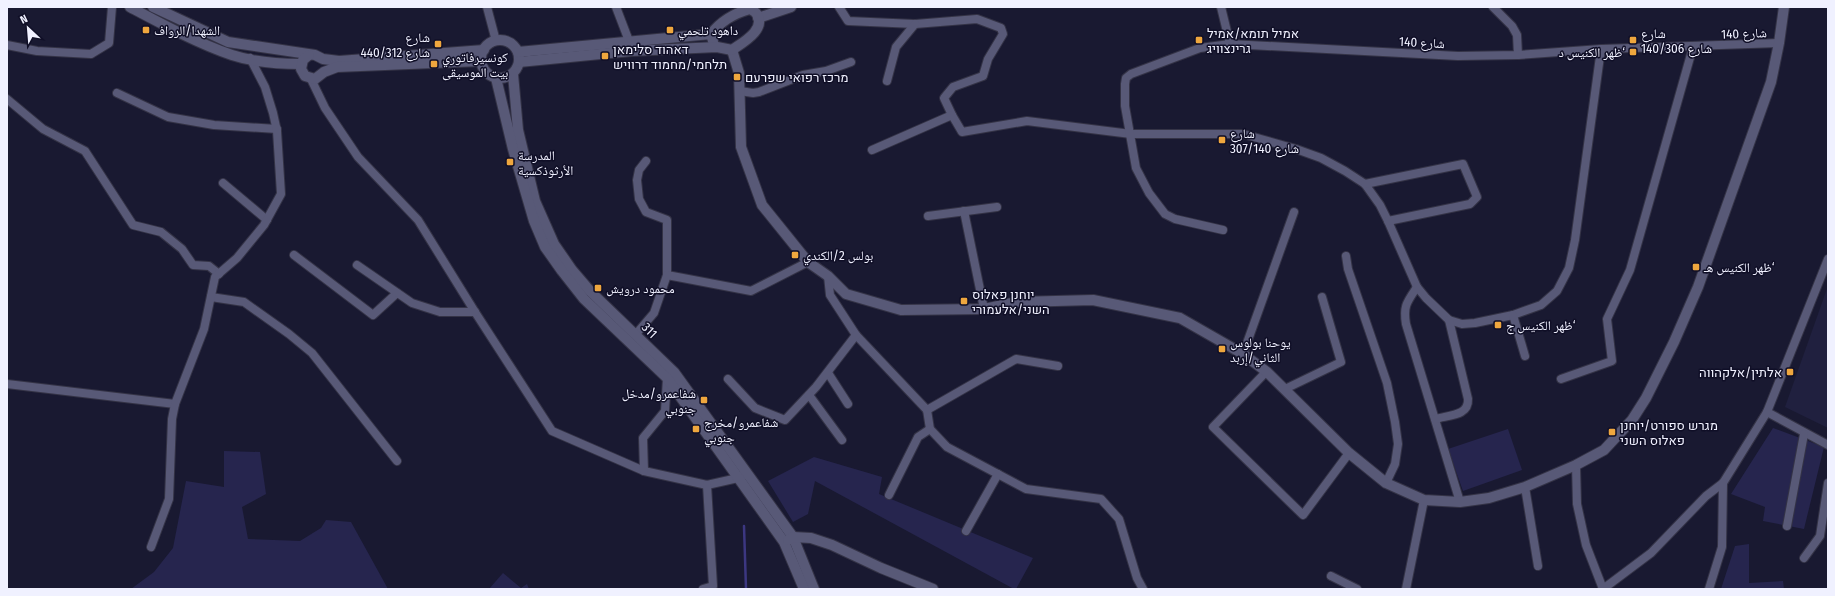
<svg xmlns="http://www.w3.org/2000/svg" width="1835" height="596" font-family="'Fira Sans Condensed','Noto Naskh Arabic',Heebo,sans-serif">
<style>
.built{fill:#20203f}
.green{fill:#26254e}
.lines{fill:none;stroke-linecap:round;stroke-linejoin:round}
.stream{stroke:#3c3781;stroke-width:2.5}
.minor-casing{stroke:#343346;stroke-width:10}
.tertiary-casing{stroke:#343346;stroke-width:12}
.minor{stroke:#585977;stroke-width:8}
.tertiary{stroke:#585977;stroke-width:10}
.poi-dot{fill:#efa73e;stroke:#100f27;stroke-width:1.5}
.labels{text-anchor:middle;stroke-width:3;stroke-linejoin:round;paint-order:stroke}
.poi-label{font-size:13px;fill:#f0f1ff;stroke:#100f27;text-anchor:start}
.street-label{font-size:13px;fill:#f0f1ff;stroke:#100f27}
</style>
<rect width="100%" height="100%" fill="#191931"/>
<!-- built -->
<path class="built" d="M1828,286V428L1785,407Z"/>
<!-- green -->
<g class="green">
<path d="M1773,428L1824,447L1804,529L1763,521L1765,507L1731,494Z"/>
<path d="M1508,429L1522,470L1463,491L1448,449Z"/>
<path d="M224,451L260,452L266,494L242,507L248,539L300,541L321,528L326,520L351,522L388,589H131L154,572L173,548L186,481L224,487Z"/>
<path d="M814,457L882,477L879,494L1033,558L1016,589H1014L815,481L808,514L793,522L768,481Z"/>
<path d="M1749,544V583L1783,581L1784,589H1721L1735,546Z"/>
<path d="M503,573L521,588L527,584L529,589H489Z"/>
</g>
<g class="lines">
<!-- stream -->
<path class="stream" d="M744,526L746,589"/>
<!-- minor casing -->
<g class="minor-casing">
<g id="minor">
<path d="M487,7L496,41"/>
<path d="M616,7L629,41"/>
<path d="M839,7L848,21L915,24L977,19L1001,28L1003,34L988,59L983,76L953,87L944,98L952,115"/>
<path d="M1221,7L1230,44"/>
<path d="M1493,7L1512,26L1517,35L1518,55"/>
<path d="M7,45L37,51L91,54L109,43L112,7"/>
<path d="M311,79L325,108L358,157L418,220L475,312L552,431L644,471L707,485L738,478L743,475"/>
<path d="M887,81L896,47L915,24"/>
<path d="M740,91L753,93L759,92L803,75L826,71L851,62"/>
<path d="M117,93L168,117L214,125L277,129"/>
<path d="M7,99L43,129L85,151L133,225L161,232L182,249L193,265L209,266L219,274"/>
<path d="M872,150L952,115L962,132L1027,121L1131,134H1243L1296,149L1321,158L1345,171L1365,184L1380,205L1388,221L1417,287L1426,298L1449,320L1462,324L1475,323L1513,315L1541,305L1557,291L1569,268L1575,240L1601,49"/>
<path d="M646,161L639,170L637,180L639,199L646,212L667,220V275"/>
<path d="M223,183L267,220"/>
<path d="M1365,184L1463,164L1477,197L1470,204L1388,221"/>
<path d="M964,211L984,309"/>
<path d="M928,216L997,207"/>
<path d="M1223,230L1175,219L1165,214L1149,193L1136,168L1125,106V84L1126,78L1131,74L1200,48L1230,44L1458,56L1518,55L1601,49L1779,43"/>
<path d="M294,255L373,315L397,293"/>
<path d="M1346,256L1348,269L1387,383L1395,422L1398,444L1395,464L1386,483"/>
<path d="M357,265L412,303L440,312H475"/>
<path d="M828,276L830,295L856,335L927,410L1016,359L1058,366"/>
<path d="M1417,287C1407,302 1403,306 1406,324L1460,502"/>
<path d="M211,297L244,302L289,334L312,353L397,461"/>
<path d="M1513,315L1525,356"/>
<path d="M636,334L654,313L667,275L751,291L808,262"/>
<path d="M1243,354L1294,212"/>
<path d="M1266,372L1213,427L1303,515L1349,453"/>
<path d="M828,373L848,404"/>
<path d="M728,379L755,408L785,420L816,387L856,335"/>
<path d="M1561,379L1612,361L1607,319L1630,270L1693,47"/>
<path d="M7,384L175,404"/>
<path d="M1285,389L1341,362L1322,297"/>
<path d="M809,395L842,440"/>
<path d="M927,410L930,429L947,447L1026,489L1101,499L1119,519L1137,578L1143,589"/>
<path d="M1767,412L1828,445"/>
<path d="M1435,419C1449,415 1469,416 1468,399L1449,320"/>
<path d="M1576,465L1577,504L1586,545L1603,589L1651,553L1706,496L1723,483L1767,412L1828,259"/>
<path d="M644,471L643,438L665,411L667,378"/>
<path d="M1525,487L1538,566"/>
<path d="M889,495L918,437L930,429"/>
<path d="M1787,526L1804,434"/>
<path d="M966,531L998,474"/>
<path d="M151,547L169,499L172,419L175,404L204,329L215,277L237,258L264,225L281,194L277,131L273,113L265,87L250,58"/>
<path d="M1804,558L1820,536L1828,483"/>
<path d="M1331,576L1357,589"/>
<path d="M703,589L713,586L707,485"/>
<path d="M1406,589L1424,500"/>
<path d="M1709,589L1722,547L1723,483"/>
</g>
</g>
<!-- tertiary casing -->
<g class="tertiary-casing">
<g id="tertiary">
<path d="M130,7C162,24 197,43 232,55C253,62 278,64 301,64"/>
<path d="M153,7L228,42L315,55L323,59L339,61L484,50"/>
<path d="M758,18L791,7"/>
<circle cx="500" cy="59" r="19"/>
<path d="M713,41L711,34C721,21 735,13 750,9"/>
<path d="M732,50L739,73L741,147L762,205L808,262L828,276L846,294L901,310L984,309L1017,302L1093,300L1180,318L1243,354L1267,372L1349,453L1386,483L1424,500L1460,502L1489,498L1525,487L1576,465L1604,450L1632,420L1646,398L1674,342L1698,287L1771,82L1779,43L1784,7"/>
<path d="M518,52L711,34"/>
<path d="M309,55L303,60L301,69L305,76L315,79L324,72L337,67L481,61"/>
<path d="M519,62L631,51L717,47L732,50C742,43 768,29 756,13C754,11 751,10 749,7"/>
<path d="M513,74L518,130L535,201L554,244L572,270L590,291L674,372L793,537L814,589"/>
<path d="M496,78L513,149L534,221L545,247L562,271L584,299L667,378L784,542L804,589"/>
<path d="M788,540L793,537L811,538L832,545L881,568L933,589"/>
</g>
</g>
<!-- minor -->
<use href="#minor" class="minor"/>
<!-- tertiary -->
<use href="#tertiary" class="tertiary"/>
</g>
<!-- markers -->
<g class="poi-dot">
<rect x="142" y="26" width="8" height="8" rx="2"/>
<rect x="666" y="26" width="8" height="8" rx="2"/>
<rect x="1195" y="36" width="8" height="8" rx="2"/>
<rect x="1629" y="36" width="8" height="8" rx="2"/>
<rect x="434" y="40" width="8" height="8" rx="2"/>
<rect x="1629" y="48" width="8" height="8" rx="2"/>
<rect x="601" y="52" width="8" height="8" rx="2"/>
<rect x="430" y="60" width="8" height="8" rx="2"/>
<rect x="733" y="73" width="8" height="8" rx="2"/>
<rect x="1218" y="136" width="8" height="8" rx="2"/>
<rect x="506" y="158" width="8" height="8" rx="2"/>
<rect x="791" y="251" width="8" height="8" rx="2"/>
<rect x="1692" y="263" width="8" height="8" rx="2"/>
<rect x="594" y="284" width="8" height="8" rx="2"/>
<rect x="960" y="297" width="8" height="8" rx="2"/>
<rect x="1494" y="321" width="8" height="8" rx="2"/>
<rect x="1218" y="345" width="8" height="8" rx="2"/>
<rect x="1786" y="368" width="8" height="8" rx="2"/>
<rect x="700" y="396" width="8" height="8" rx="2"/>
<rect x="692" y="425" width="8" height="8" rx="2"/>
<rect x="1608" y="428" width="8" height="8" rx="2"/>
</g>
<g class="labels">
<!-- poi labels -->
<g class="poi-label">
<text x="154" y="35">الشهدا/الرواف</text>
<text x="678" y="35">داهود تلحمي</text>
<text x="1207" y="38">אמיל תומא/אמיל<tspan x="1207" dy="15">גרינצוויג</tspan></text>
<text x="1641" y="38">شارع<tspan x="1641" dy="15">140/شارع 306</tspan></text>
<text x="430" y="42" text-anchor="end">شارع<tspan x="430" dy="15">440/شارع 312</tspan></text>
<text x="613" y="54">דאהוד סלימאן<tspan x="613" dy="15">תלחמי/מחמוד דרוויש</tspan></text>
<text x="1625" y="57" text-anchor="end">ظهر الكنيس د‘</text>
<text x="442" y="62">كونسيرفاتوري<tspan x="442" dy="15">بيت الموسيقى</tspan></text>
<text x="745" y="82">מרכז רפואי שפרעם</text>
<text x="1230" y="138">شارع<tspan x="1230" dy="15">307/شارع 140</tspan></text>
<text x="518" y="160">المدرسة<tspan x="518" dy="15">الأرثوذكسية</tspan></text>
<text x="803" y="260">بولس 2/الكندي</text>
<text x="1704" y="272">ظهر الكنيس هـ‘</text>
<text x="606" y="293">محمود درويش</text>
<text x="972" y="299">יוחנן פאלוס<tspan x="972" dy="15">השני/אלעמורי</tspan></text>
<text x="1506" y="330">ظهر الكنيس ج‘</text>
<text x="1230" y="347">يوحنا بولوس<tspan x="1230" dy="15">الثاني/إربد</tspan></text>
<text x="1782" y="377" text-anchor="end">אלתין/אלקהווה</text>
<text x="696" y="398" text-anchor="end">شفاعمرو/مدخل<tspan x="696" dy="15">جنوبي</tspan></text>
<text x="704" y="427">شفاعمرو/مخرج<tspan x="704" dy="15">جنوبي</tspan></text>
<text x="1620" y="430">מגרש ספורט/יוחנן<tspan x="1620" dy="15">פאלוס השני</tspan></text>
</g>
<!-- street labels -->
<g class="street-label">
<text transform="translate(1744 33) rotate(-2)" y="5">شارع 140</text>
<text transform="translate(1422 42) rotate(3)" y="5">شارع 140</text>
<text transform="translate(650 330) rotate(45)" y="5">311</text>
</g>
</g>
<!-- border -->
<rect width="1835" height="596" fill="none" stroke="#f0f1ff" stroke-width="16"/>
<!-- north arrow -->
<g transform="translate(28 28) rotate(334)" stroke="#100f27" stroke-width="3" paint-order="stroke">
<path d="M0-3L7 15L0 10L-7 15Z" fill="#f0f1ff"/>
<text y="-6" font-size="11" font-weight="bold" text-anchor="middle" fill="#f0f1ff">N</text>
</g>
</svg>
